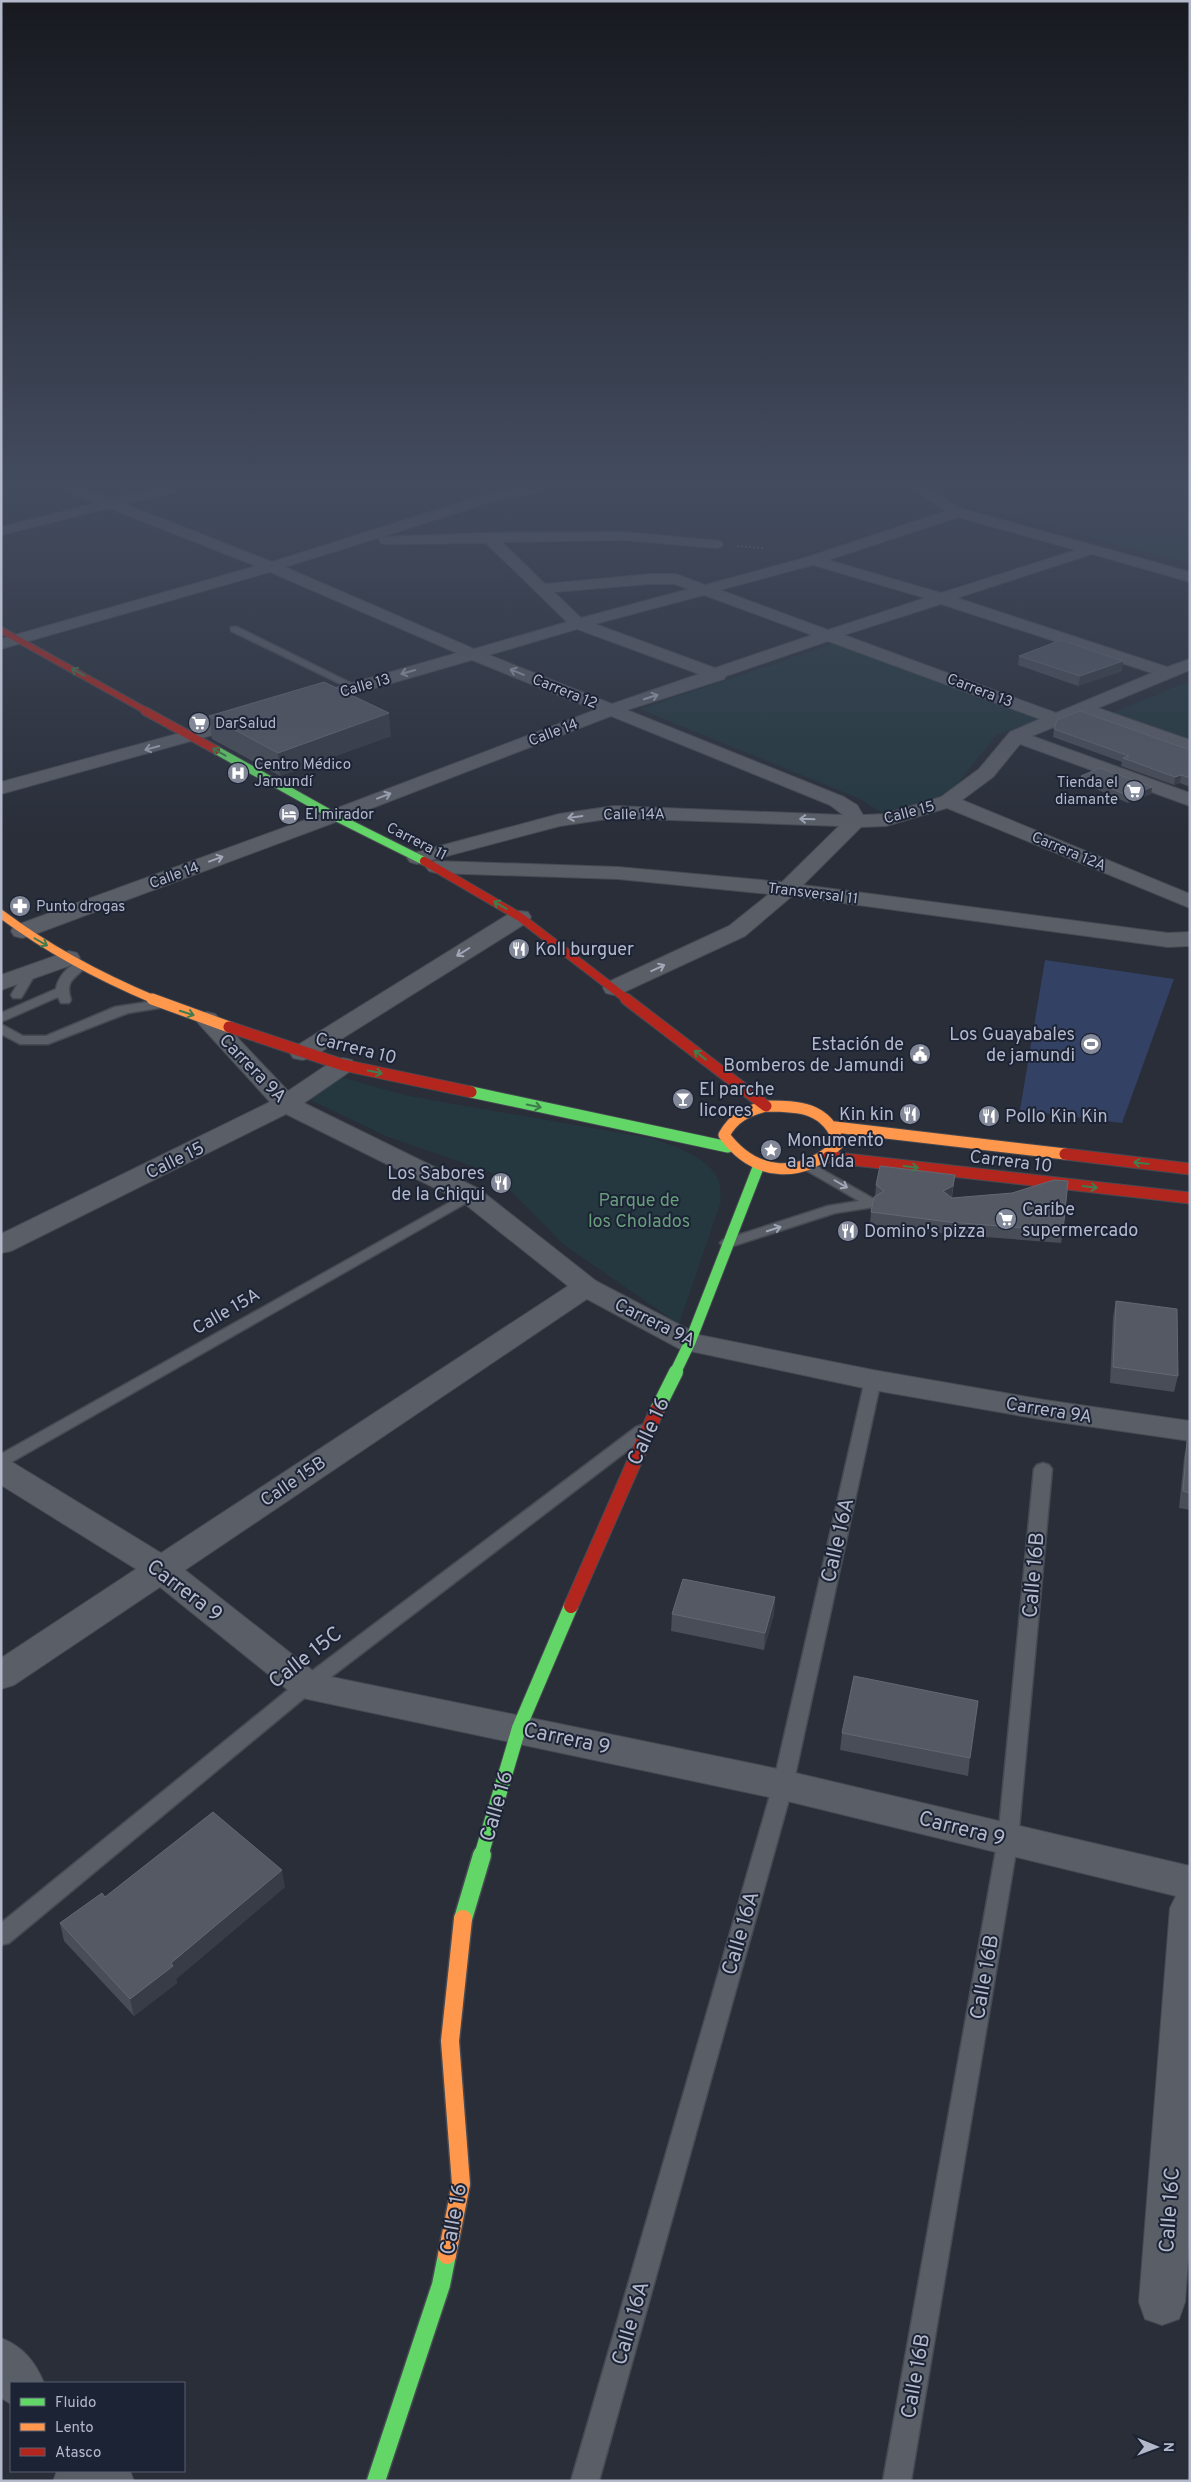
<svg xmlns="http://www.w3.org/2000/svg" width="1191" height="2482" font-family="Overpass,sans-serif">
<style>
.green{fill:#253840}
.water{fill:#334264}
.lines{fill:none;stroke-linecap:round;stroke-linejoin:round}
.lane-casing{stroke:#464a52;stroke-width:3}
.street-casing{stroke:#464a52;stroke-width:2}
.fast-far3-casing{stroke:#464a52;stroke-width:10}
.fast-far2-casing{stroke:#464a52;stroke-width:13}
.fast-far1-casing{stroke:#464a52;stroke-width:16}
.fast-casing{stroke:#464a52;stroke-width:21}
.slow-far2-casing{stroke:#464a52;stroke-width:10}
.slow-far1-casing{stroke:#464a52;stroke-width:13}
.slow-casing{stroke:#464a52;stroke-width:21}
.jam-far3-casing{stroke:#464a52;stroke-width:8}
.jam-far2-casing{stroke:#464a52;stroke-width:10}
.jam-far1-casing{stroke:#464a52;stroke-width:13}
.jam-casing{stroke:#464a52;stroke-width:16}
.path{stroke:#5d616a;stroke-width:2;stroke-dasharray:2 2;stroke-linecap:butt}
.lane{fill:#5a5e67;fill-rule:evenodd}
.street{fill:#5a5e67;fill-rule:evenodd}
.fast-far3{stroke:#63d668;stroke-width:8}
.fast-far2{stroke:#63d668;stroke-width:11}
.fast-far1{stroke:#63d668;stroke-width:14}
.fast{stroke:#63d668;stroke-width:18}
.slow-far2{stroke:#ff974d;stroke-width:8}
.slow-far1{stroke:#ff974d;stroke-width:11}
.slow{stroke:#ff974d;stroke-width:18}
.jam-far3{stroke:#b3261e;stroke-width:6}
.jam-far2{stroke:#b3261e;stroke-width:8}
.jam-far1{stroke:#b3261e;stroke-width:11}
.jam{stroke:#b3261e;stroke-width:14}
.wall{fill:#494d58}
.shaded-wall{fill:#373c46}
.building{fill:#545964;stroke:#636874}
.oneway{stroke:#407c4e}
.oneway2{stroke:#a1a7b7}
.labels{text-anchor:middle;stroke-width:4;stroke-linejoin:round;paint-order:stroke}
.far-street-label{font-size:15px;fill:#b3b9cb;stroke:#1c2335}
.far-poi-label{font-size:15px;fill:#b3b9cb;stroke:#1c2335;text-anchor:start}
.poi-label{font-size:18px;fill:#b3b9cb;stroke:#1c2335;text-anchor:start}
.street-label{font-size:18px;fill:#b3b9cb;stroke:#1c2335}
.park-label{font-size:18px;fill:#689d7b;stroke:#1c2335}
.near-street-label{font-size:21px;fill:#b3b9cb;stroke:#1c2335}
</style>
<rect width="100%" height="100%" fill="#292e39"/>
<!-- green -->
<g class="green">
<path d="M1030,489H1176L1190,492V563L978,508Z"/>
<path d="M843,641L1040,719L995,736L946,799L887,816L860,799L640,709Z"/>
<path d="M1190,681V741L1110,714Z"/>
<path d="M341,1077L408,1096L650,1138C673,1145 709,1157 719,1181C721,1186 720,1195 721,1201L679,1324L564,1245L494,1174L386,1136L304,1097Z"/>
</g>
<!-- water -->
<path class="water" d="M1045,960L1174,979L1122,1123L1020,1110Z"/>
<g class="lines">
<!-- lane casing -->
<g class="lane-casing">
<g id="lane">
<path d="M231,627H237L359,687L351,689L231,631Z"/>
<path d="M81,961L87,965C76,979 64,979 71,1000L69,1003H61L58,997L1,1022V1013L56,989C58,977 69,964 81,961Z"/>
<path d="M31,967L37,971L23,995L21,998H13L11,995L27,968Z"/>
<path d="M161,1000L167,1004L165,1007L128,1013L48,1044H20L1,1034V1024L23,1036H46L115,1007Z"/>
<path d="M809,1162L881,1203L874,1207L835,1213L733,1246H723L720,1243L723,1240L828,1206L859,1201L804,1169L802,1166Z"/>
<path d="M470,1191L475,1192L477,1195L475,1198L1,1468V1454Z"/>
<path d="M873,1375L879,1376L881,1380L793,1785L599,2481H571L773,1785L865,1380L867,1376Z"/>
<path d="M642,1425L648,1427L650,1431L648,1435L314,1690L9,1943L1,1945V1923L300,1680L636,1427Z"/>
<path d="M1043,1463L1049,1465L1052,1469L1018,1839L911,2481H883L998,1839L1034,1469L1037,1465Z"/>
</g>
</g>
<!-- street casing -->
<g class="street-casing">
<g id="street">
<path d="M66,489H85L112,499L153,489H177L175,492L125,504L272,562L493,492L510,489H544L537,493L500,499L381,537L488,533L623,532L721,541L723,544L721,547L716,548L623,540L502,542L545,584L650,574H676L705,585L808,557L946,511L911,489H928L963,509L1190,572V582L1092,554L957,598L1167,667L1190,659V670L1098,708L1190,740V751L1083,715L1032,736L1190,793V806L1020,744L993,777L962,800L1190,894V908L947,808L886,826L861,827L803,885L1168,933L1190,932V946L1168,947L792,896L745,936L622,993L614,995L606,993L603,988L606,983L729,926L769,894L618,879L436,873L429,871L426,867L429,863L436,861L618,867L782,882L839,826L614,818L560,826L417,864L410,862L407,858L410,854L559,814L614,806L843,815L830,805L611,716L341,820L30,936L22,938L14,936L11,931L14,926L327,812L595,710L472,660L312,706H300L297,702L300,698L457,653L270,572L1,649V639L256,566L109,508L1,535V527L96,503L68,492ZM958,517L1076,550L941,593L828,560ZM381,537L379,540L381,543L386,544L486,543L567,622L474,649L285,567ZM813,565L925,598L828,630L720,590ZM650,584H674L689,589L581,618L554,592ZM704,595L812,635L715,668L595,624ZM941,604L1152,673L1056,713L844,635ZM577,629L699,674L612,704L489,655ZM828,641L1040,719L1010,732L979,769L941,797L885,814L863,815L857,805L844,797L627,710L724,679L726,676Z"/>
<path d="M246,715L252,716L255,720L252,724L1,794V782Z"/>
<path d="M520,911L528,912L531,917L528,922L311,1058L302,1060L293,1058L290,1053L293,1048L512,912Z"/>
<path d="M69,951L77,953L80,958L77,963L1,990V975Z"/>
<path d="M207,1012L215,1014L288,1091L334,1060L343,1058L352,1060L355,1065L352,1070L304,1103L479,1189L596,1281L699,1335L873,1370L1045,1400L1190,1421V1441L1045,1420L873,1390L690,1351L680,1349L587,1299L185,1570L317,1674L783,1770L1190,1866V2233L1185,2302L1179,2319L1162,2325L1145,2319L1139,2302L1170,1908L1176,1896L783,1800L307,1699L294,1695L160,1587L14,1685L1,1689V1658L136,1569L1,1485V1459L12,1462L161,1553L568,1286L461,1201L286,1114L11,1251L1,1253V1234L270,1102L199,1024L195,1019L199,1014Z"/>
<path d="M1,2338C23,2347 35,2361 44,2383H11V2404L1,2398Z"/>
<path d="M57,2471H130L134,2481H53Z"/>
</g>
</g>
<!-- fast-far3 casing -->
<g class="fast-far3-casing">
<path id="fast-far3" d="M216,750L334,816L424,861"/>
</g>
<!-- fast-far2 casing -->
<g class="fast-far2-casing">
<g id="fast-far2">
<path d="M471,1092L728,1147"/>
<path d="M675,1373L690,1342L759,1165"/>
</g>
</g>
<!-- fast-far1 casing -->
<g class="fast-far1-casing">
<g id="fast-far1">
<path d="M657,1410L676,1372"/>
<path d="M481,1856L519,1728L571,1606"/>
</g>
</g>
<!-- fast casing -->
<g class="fast-casing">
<g id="fast">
<path d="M463,1919L482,1855"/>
<path d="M376,2481L441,2285L447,2255"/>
</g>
</g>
<!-- slow-far2 casing -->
<g class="slow-far2-casing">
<path id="slow-far2" d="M1,914C49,950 100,977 155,1000"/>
</g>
<!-- slow-far1 casing -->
<g class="slow-far1-casing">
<g id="slow-far1">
<path d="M152,999L229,1027"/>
<path d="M766,1106C799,1106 827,1107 839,1143C802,1180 755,1177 724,1135C734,1117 747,1111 766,1106Z"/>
<path d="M835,1127L1065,1154"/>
</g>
</g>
<!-- slow casing -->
<g class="slow-casing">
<path id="slow" d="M447,2255L461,2184L450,2041L463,1919"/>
</g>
<!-- jam-far3 casing -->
<g class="jam-far3-casing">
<path id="jam-far3" d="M1,630L148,712"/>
</g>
<!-- jam-far2 casing -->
<g class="jam-far2-casing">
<g id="jam-far2">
<path d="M145,711L216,750"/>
<path d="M424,861L520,917L628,1000"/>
</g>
</g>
<!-- jam-far1 casing -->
<g class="jam-far1-casing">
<g id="jam-far1">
<path d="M626,999L766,1106"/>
<path d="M229,1027L343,1065L471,1092"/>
<path d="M1065,1154L1190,1169"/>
<path d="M828,1157L1190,1198"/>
</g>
</g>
<!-- jam casing -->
<g class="jam-casing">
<path id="jam" d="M571,1606L657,1410"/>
</g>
<!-- path -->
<path class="path" d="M737,546L763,548"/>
<!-- lane -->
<use href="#lane" class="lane"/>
<!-- street -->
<use href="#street" class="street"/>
<!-- fast-far3 -->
<use href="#fast-far3" class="fast-far3"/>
<!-- fast-far2 -->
<use href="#fast-far2" class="fast-far2"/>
<!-- fast-far1 -->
<use href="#fast-far1" class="fast-far1"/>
<!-- fast -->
<use href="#fast" class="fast"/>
<!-- slow-far2 -->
<use href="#slow-far2" class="slow-far2"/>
<!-- slow-far1 -->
<use href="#slow-far1" class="slow-far1"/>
<!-- slow -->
<use href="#slow" class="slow"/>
<!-- jam-far3 -->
<use href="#jam-far3" class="jam-far3"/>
<!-- jam-far2 -->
<use href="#jam-far2" class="jam-far2"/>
<!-- jam-far1 -->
<use href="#jam-far1" class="jam-far1"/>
<!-- jam -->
<use href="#jam" class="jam"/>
</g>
<!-- wall -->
<g class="wall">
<path d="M1019,656L1122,671L1078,686L1018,665Z"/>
<path d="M209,716L391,736L280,776L212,739Z"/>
<path d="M1054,729L1190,750V787L1180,783L1174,785L1121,766L1122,762L1053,737Z"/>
<path d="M1081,776L1152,787L1151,794L1128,803L1080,782Z"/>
<path d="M955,1175L952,1198L1063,1231L1061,1243L947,1234L870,1224L871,1212L875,1196L876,1185Z"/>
<path d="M1116,1301L1178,1376L1174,1392L1110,1383L1113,1317Z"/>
<path d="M1187,1441H1190V1510L1179,1508L1184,1458Z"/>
<path d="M775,1597L774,1614L764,1650L671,1631L672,1614Z"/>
<path d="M842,1733L970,1758L968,1776L840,1750Z"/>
<path d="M285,1887L176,1979L177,1983L134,2016L64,1941L60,1923L105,1897Z"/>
</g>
<!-- shaded-wall -->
<g class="shaded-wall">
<path d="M1123,661L1122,671L1078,686L1080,676Z"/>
<path d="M389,713L391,736L280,776L278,753Z"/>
<path d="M1181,775L1180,783L1174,785L1175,777Z"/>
<path d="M1152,787L1151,794L1128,803L1129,796Z"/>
<path d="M955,1175L951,1198L943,1191Z"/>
<path d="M775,1597L774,1614L764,1650L765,1633Z"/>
<path d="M282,1870L285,1887L176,1979L177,1983L134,2016L130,1999L171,1963Z"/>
</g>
<!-- building -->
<g class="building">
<path d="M1061,640L1123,661L1080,676L1019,656Z"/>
<path d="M324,682L389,713L278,753L209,716Z"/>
<path d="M1080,711L1190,750V778L1181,775L1175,777L1123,758L1129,756L1054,729L1057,720Z"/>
<path d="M1100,768L1152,787L1129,796L1081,776Z"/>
<path d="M880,1166L955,1175L953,1186L943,1191L952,1198L1012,1193L1054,1180L1068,1181L1063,1231L949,1222L871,1212L874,1197L884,1191L876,1185Z"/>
<path d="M1116,1301L1177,1309L1178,1376L1113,1367Z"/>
<path d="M1187,1441H1190V1493L1183,1491Z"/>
<path d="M683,1579L775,1597L765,1633L672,1614Z"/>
<path d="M854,1676L978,1701L970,1758L842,1733Z"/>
<path d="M213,1812L282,1870L171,1963L173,1966L130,1999L60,1923L102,1893L105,1897Z"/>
</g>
<!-- one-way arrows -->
<defs><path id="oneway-shaft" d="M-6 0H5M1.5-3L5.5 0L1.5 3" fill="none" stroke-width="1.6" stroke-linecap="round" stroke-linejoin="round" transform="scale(1.25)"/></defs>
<g class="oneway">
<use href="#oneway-shaft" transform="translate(78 672) rotate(-151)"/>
<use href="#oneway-shaft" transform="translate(219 752) rotate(-151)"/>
<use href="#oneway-shaft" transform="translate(500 905) rotate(-149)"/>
<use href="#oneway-shaft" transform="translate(41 942) rotate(30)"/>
<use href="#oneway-shaft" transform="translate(187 1013) rotate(18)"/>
<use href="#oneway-shaft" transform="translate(700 1055) rotate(-142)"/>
<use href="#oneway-shaft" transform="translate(375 1072) rotate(12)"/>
<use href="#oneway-shaft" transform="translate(534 1106) rotate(12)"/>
<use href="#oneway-shaft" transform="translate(1141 1163) rotate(-173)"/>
<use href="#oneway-shaft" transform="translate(911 1167) rotate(7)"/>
<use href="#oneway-shaft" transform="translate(1090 1187) rotate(7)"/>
</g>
<g class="oneway2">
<use href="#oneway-shaft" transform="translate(408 672) rotate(164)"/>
<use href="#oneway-shaft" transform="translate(517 672) rotate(-158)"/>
<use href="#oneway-shaft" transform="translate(651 697) rotate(-18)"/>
<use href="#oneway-shaft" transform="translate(152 748) rotate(165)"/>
<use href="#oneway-shaft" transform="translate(384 796) rotate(-21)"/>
<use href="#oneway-shaft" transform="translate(575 817) rotate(172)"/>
<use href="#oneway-shaft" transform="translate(807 819) rotate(-178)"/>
<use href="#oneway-shaft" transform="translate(216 859) rotate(-20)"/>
<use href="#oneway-shaft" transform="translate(463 952) rotate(148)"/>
<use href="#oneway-shaft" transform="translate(658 968) rotate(-25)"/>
<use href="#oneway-shaft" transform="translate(841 1184) rotate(30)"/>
<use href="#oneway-shaft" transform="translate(774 1229) rotate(-18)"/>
</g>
<!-- sky -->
<linearGradient id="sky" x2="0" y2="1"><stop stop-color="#17191f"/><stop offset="0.58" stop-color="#434c5f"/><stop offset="1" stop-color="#434c5f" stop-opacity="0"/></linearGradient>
<rect width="1191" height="836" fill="url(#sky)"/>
<!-- icons -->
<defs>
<g id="supermarket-disc" transform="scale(1.125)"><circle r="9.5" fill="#838898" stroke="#1c2335"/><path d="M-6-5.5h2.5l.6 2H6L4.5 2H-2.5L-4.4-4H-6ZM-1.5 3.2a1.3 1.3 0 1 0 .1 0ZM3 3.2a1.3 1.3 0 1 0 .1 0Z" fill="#fff"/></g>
<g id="hospital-disc" transform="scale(1.125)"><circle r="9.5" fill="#838898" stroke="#1c2335"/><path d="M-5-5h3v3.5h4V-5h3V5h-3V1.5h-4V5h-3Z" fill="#fff"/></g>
<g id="hotel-disc" transform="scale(1.125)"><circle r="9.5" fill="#838898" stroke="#1c2335"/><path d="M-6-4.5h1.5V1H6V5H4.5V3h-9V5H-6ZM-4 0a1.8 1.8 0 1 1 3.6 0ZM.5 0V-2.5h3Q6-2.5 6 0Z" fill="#fff"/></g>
<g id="pharmacy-disc" transform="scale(1.125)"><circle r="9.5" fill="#838898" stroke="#1c2335"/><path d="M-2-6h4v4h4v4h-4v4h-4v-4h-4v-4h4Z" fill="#fff"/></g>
<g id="restaurant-disc" transform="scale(1.125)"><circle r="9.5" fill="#838898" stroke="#1c2335"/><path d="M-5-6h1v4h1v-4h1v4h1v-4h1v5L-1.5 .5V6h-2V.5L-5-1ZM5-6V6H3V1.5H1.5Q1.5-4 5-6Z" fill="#fff"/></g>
<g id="stadium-disc" transform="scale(1.125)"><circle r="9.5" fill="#838898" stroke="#1c2335"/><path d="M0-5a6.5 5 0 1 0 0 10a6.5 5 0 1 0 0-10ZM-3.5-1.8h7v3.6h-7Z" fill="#fff"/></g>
<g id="civic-disc" transform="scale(1.125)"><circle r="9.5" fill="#838898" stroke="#1c2335"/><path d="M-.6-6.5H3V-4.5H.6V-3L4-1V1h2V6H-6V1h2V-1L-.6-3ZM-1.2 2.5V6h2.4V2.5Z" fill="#fff"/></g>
<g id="bar-disc" transform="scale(1.125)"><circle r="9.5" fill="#838898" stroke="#1c2335"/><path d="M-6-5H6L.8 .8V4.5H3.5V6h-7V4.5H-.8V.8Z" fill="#fff"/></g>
<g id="sight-disc" transform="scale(1.125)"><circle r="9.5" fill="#838898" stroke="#1c2335"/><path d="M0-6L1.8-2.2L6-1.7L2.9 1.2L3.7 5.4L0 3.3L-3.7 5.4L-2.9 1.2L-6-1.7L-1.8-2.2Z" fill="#fff"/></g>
</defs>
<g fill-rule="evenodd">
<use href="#supermarket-disc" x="199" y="723"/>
<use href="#hospital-disc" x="238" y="773"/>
<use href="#supermarket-disc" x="1134" y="791"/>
<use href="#hotel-disc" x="289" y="814"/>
<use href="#pharmacy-disc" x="20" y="906"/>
<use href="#restaurant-disc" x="519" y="949"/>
<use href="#stadium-disc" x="1091" y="1044"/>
<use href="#civic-disc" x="920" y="1054"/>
<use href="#bar-disc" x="683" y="1099"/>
<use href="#restaurant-disc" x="910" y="1114"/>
<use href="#restaurant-disc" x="989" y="1116"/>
<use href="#sight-disc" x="771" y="1150"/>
<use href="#restaurant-disc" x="501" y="1183"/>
<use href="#supermarket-disc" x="1006" y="1219"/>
<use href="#restaurant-disc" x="848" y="1231"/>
</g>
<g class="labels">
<!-- far-street labels -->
<g class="far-street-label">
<text transform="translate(365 685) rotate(-16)" y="5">Calle 13</text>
<text transform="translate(980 690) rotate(21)" y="5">Carrera 13</text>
<text transform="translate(565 691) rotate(22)" y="5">Carrera 12</text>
<text transform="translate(553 732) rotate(-21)" y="5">Calle 14</text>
<text transform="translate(909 812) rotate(-15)" y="5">Calle 15</text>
<text transform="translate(634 814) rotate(-1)" y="5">Calle 14A</text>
<text transform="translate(417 841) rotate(27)" y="5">Carrera 11</text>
<text transform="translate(1069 851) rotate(23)" y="5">Carrera 12A</text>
<text transform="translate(174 875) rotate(-20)" y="5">Calle 14</text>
<text transform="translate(813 893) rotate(7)" y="5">Transversal 11</text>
</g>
<!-- far-poi labels -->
<g class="far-poi-label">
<text x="215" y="728">DarSalud</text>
<text x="254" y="769">Centro Médico<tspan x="254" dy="17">Jamundí</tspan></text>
<text x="1118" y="787" text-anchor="end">Tienda el<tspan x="1118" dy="17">diamante</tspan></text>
<text x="305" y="819">El mirador</text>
<text x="36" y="911">Punto drogas</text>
</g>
<!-- poi labels -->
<g class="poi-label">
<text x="535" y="955">Koll burguer</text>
<text x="1075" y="1040" text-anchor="end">Los Guayabales<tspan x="1075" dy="21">de jamundi</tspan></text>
<text x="904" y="1050" text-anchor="end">Estación de<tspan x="904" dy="21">Bomberos de Jamundi</tspan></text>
<text x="699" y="1095">El parche<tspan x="699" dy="21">licores</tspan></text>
<text x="894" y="1120" text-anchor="end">Kin kin</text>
<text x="1005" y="1122">Pollo Kin Kin</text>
<text x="787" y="1146">Monumento<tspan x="787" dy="21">a la Vida</tspan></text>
<text x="485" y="1179" text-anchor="end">Los Sabores<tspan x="485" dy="21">de la Chiqui</tspan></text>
<text x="1022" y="1215">Caribe<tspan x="1022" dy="21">supermercado</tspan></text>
<text x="864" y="1237">Domino's pizza</text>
</g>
<!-- street labels -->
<g class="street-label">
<text transform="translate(356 1048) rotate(14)" y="6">Carrera 10</text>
<text transform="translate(253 1068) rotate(46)" y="6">Carrera 9A</text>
<text transform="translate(175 1160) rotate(-26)" y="6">Calle 15</text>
<text transform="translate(1011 1161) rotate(7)" y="6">Carrera 10</text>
<text transform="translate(226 1311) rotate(-30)" y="6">Calle 15A</text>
<text transform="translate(655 1322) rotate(26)" y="6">Carrera 9A</text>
<text transform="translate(1049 1410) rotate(9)" y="6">Carrera 9A</text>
<text transform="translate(293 1481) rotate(-34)" y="6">Calle 15B</text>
</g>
<!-- park labels -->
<g class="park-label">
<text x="639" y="1206">Parque de<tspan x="639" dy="21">los Cholados</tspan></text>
</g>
<!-- near-street labels -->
<g class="near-street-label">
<text transform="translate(648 1431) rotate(-65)" y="7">Calle 16</text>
<text transform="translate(837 1540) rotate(-77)" y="7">Calle 16A</text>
<text transform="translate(1033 1575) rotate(-85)" y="7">Calle 16B</text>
<text transform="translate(185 1590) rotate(37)" y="7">Carrera 9</text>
<text transform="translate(305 1657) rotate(-38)" y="7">Calle 15C</text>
<text transform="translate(567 1738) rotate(12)" y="7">Carrera 9</text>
<text transform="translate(496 1806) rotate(-74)" y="7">Calle 16</text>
<text transform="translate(962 1828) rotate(14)" y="7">Carrera 9</text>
<text transform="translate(740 1933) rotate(-74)" y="7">Calle 16A</text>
<text transform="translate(984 1977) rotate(-80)" y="7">Calle 16B</text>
<text transform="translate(1169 2210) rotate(-86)" y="7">Calle 16C</text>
<text transform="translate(453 2219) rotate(-80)" y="7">Calle 16</text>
<text transform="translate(630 2323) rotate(-74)" y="7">Calle 16A</text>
<text transform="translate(915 2376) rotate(-80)" y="7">Calle 16B</text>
</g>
</g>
<!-- border -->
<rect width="1191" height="2482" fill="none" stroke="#b3b9cb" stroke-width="5"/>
<!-- legend -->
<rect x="10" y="2382" width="175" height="90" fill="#1c2335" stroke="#585f71"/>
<rect x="20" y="2398" width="25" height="8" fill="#63d668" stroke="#585f71"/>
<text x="55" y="2407" font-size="15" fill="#b3b9cb">Fluido</text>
<rect x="20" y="2423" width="25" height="8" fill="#ff974d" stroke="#585f71"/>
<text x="55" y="2432" font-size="15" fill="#b3b9cb">Lento</text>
<rect x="20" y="2448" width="25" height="8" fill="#b3261e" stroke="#585f71"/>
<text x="55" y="2457" font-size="15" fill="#b3b9cb">Atasco</text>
<!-- north arrow -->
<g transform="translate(1156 2447) rotate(91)" stroke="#1c2335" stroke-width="4" paint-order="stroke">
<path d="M0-4L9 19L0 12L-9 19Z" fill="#b3b9cb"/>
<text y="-8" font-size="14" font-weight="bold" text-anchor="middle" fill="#b3b9cb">N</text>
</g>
</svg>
